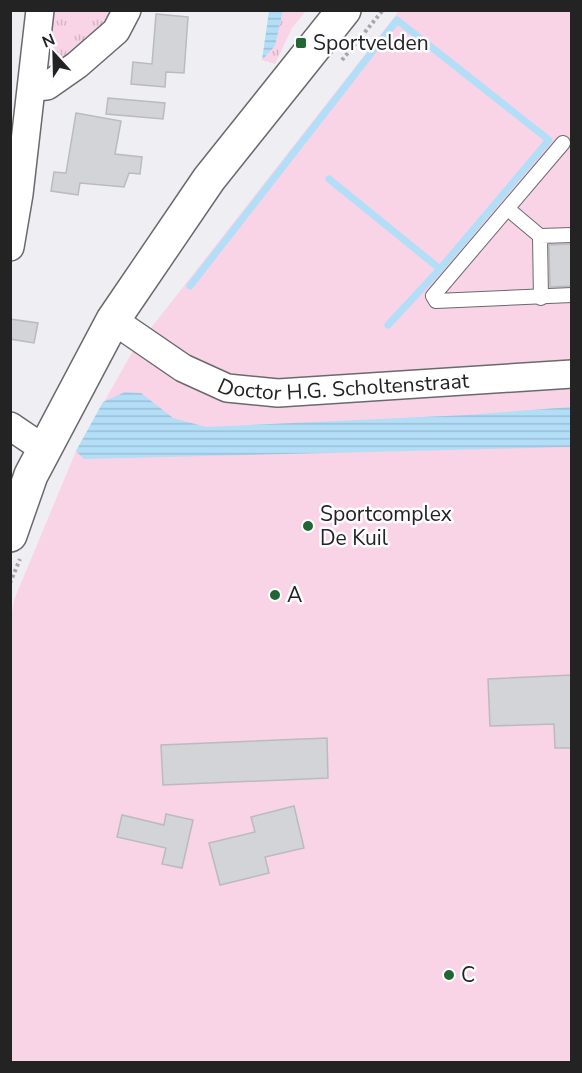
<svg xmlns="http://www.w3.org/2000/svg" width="582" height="1073" font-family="'Nunito Sans',sans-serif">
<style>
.grass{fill:url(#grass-tufts)}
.pitch{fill:#f9d3e6}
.water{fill:url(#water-rules)}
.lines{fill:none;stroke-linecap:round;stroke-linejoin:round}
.stream{stroke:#b3def7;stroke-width:7}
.building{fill:#d2d4d8;stroke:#b9bbbf;stroke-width:1.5}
.service-casing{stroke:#6a6a6e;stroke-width:16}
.minor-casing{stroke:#6a6a6e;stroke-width:30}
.secondary-casing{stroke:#6a6a6e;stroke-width:36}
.path{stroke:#a7a7aa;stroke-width:4;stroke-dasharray:3 3;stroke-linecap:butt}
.service{stroke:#fff;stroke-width:14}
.minor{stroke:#fff;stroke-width:27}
.secondary{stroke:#fff;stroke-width:33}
.poi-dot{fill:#206733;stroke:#fdfcff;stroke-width:2}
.labels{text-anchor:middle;stroke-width:5;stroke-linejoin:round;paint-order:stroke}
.poi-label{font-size:21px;fill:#232324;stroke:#fdfcff;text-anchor:start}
.street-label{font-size:21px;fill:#232324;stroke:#fdfcff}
</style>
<defs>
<pattern id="grass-tufts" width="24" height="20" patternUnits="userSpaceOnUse" patternTransform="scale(1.5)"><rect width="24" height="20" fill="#f9d3e6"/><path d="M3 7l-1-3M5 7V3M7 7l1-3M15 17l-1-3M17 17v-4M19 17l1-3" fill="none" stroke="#d5b5c5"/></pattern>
<pattern id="water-rules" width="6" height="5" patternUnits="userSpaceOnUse" patternTransform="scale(1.5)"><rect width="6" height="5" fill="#b3def7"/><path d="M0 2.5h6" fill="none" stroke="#9abed4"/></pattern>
</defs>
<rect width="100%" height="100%" fill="#efeff3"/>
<!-- grass -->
<g class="grass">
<path d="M53,11H123L50,79Z"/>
<path d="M283,11H306L292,28L275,64L262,60L275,46Z"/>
</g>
<!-- pitch -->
<path class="pitch" d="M399,11H571V1062H11V620L14,600L76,451L133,351Z"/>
<!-- water -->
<g class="water">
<path d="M269,11H283L275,46L262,60Z"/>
<path d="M125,392L141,393L173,418L206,427L467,415L571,407V447L84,459L76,451L103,402Z"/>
</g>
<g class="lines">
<!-- stream -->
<g class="stream">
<path d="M329,179L440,269L388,325"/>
<path d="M190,286L397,20L549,140L440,269"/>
</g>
</g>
<!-- building -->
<g class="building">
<path d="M156,14L188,17L184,73L166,72L165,87L131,84L133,62L152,64Z"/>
<path d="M108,98L165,103L163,119L106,114Z"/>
<path d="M76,113L121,121L115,154L142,157L140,174L129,173L124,187L80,183L78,195L51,191L54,172L66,173Z"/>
<path d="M572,244V286L550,287L549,245Z"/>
<path d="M10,319L38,323L34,343L10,339Z"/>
<path d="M572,675V748H555L554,724L490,726L488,679Z"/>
<path d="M327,738L328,778L163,785L161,745Z"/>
<path d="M294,806L304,848L265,857L269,873L220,885L209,843L255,832L251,817Z"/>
<path d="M166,814L193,820L182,868L162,864L166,848L117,837L122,815L164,825Z"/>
</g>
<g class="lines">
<!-- service casing -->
<g class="service-casing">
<g id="service">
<path d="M563,143L433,296L436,301L572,295"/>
<path d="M508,209L540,236"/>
<path d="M541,298L540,236L572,235"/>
</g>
</g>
<!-- minor casing -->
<g class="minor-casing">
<g id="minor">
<path d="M32,87L47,86L77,65L116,31L127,10"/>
<path d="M10,247L19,194L40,10"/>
<path id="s1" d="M113,320L183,368L227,388L278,393L572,374"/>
<path d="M10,426L44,449"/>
</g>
</g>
<!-- secondary casing -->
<g class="secondary-casing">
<path id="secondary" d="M10,535L31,475L113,320L209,179L344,10"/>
</g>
<!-- path -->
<g class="path">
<path d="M342,60L383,10"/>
<path d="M10,583L20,559"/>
</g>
<!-- service -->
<use href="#service" class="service"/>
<!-- minor -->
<use href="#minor" class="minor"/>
<!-- secondary -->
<use href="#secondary" class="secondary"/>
</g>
<!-- markers -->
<g class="poi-dot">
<rect x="295" y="37" width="12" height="12" rx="3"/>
<circle cx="308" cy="526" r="6"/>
<circle cx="275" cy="595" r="6"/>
<circle cx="449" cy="975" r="6"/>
</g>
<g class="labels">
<!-- poi labels -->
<g class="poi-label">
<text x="313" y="50">Sportvelden</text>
<text x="320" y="521">Sportcomplex<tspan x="320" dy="24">De Kuil</tspan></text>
<text x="287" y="602">A</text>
<text x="461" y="982">C</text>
</g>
<!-- street labels -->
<g class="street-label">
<text dy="7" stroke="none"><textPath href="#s1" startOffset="250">Doctor H.G. Scholtenstraat</textPath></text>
</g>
</g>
<!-- border -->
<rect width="582" height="1073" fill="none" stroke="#232324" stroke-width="24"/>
<!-- north arrow -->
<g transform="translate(54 54) rotate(338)" stroke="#fdfcff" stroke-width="4.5" paint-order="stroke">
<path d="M0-4.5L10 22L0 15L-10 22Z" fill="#232324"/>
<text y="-9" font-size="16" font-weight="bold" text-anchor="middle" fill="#232324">N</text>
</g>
</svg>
